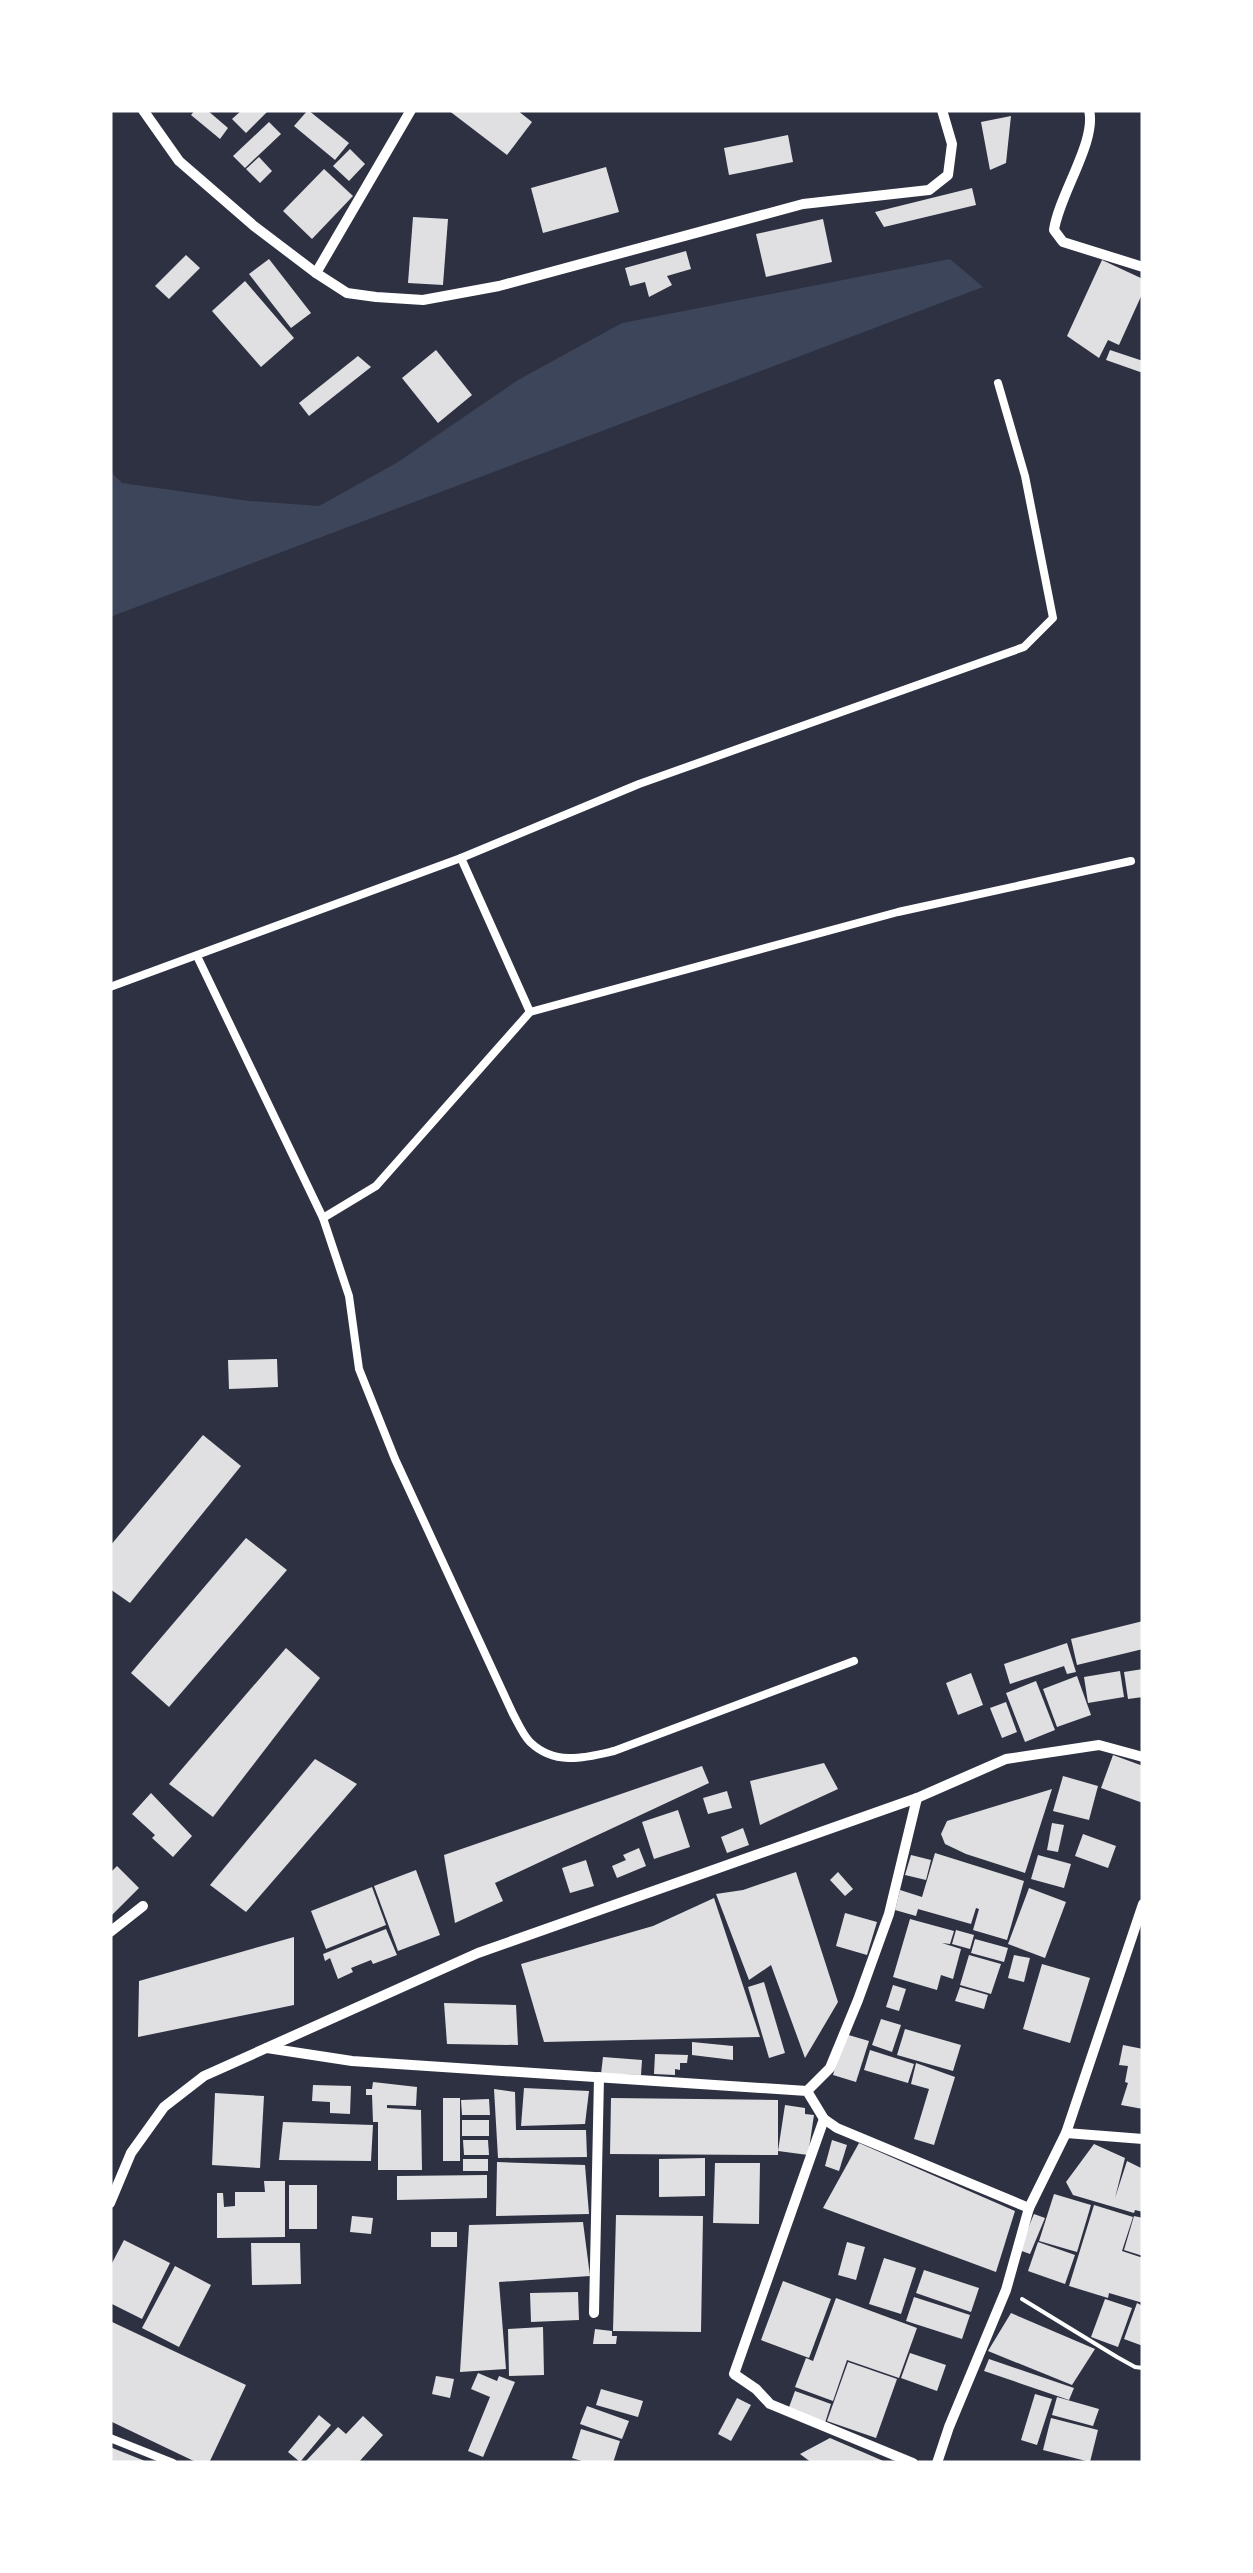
<svg xmlns="http://www.w3.org/2000/svg" width="1253" height="2573" font-family="'Open Sans',sans-serif">
<style>
.green{fill:#3c4559}
.building{fill:#e0e0e3}
.lines{fill:none;stroke-linecap:round;stroke-linejoin:round}
.path{stroke:#fff;stroke-width:4}
.service{stroke:#fff;stroke-width:8}
.minor{stroke:#fff;stroke-width:10}
</style>
<rect width="100%" height="100%" fill="#2d3142"/>
<!-- green -->
<path class="green" d="M950,259L983,287L110,617V471L122,483L249,501L319,506L398,462L518,380L622,323Z"/>
<!-- building -->
<g class="building">
<path d="M195,110H207L228,128L220,139L191,115Z"/>
<path d="M242,110H269L246,133L232,119Z"/>
<path d="M308,110L349,143L335,160L294,126Z"/>
<path d="M448,110H517L532,122L507,155Z"/>
<path d="M1011,116L1006,163L990,170L981,122Z"/>
<path d="M269,122L281,134L245,168L233,156Z"/>
<path d="M788,135L793,162L729,175L724,148Z"/>
<path d="M350,149L365,164L349,181L333,166Z"/>
<path d="M259,157L272,171L260,183L246,169Z"/>
<path d="M606,167L619,212L543,233L531,188Z"/>
<path d="M324,169L353,196L312,239L283,211Z"/>
<path d="M972,188L976,205L884,227L875,212Z"/>
<path d="M413,217L448,219L443,285L408,283Z"/>
<path d="M823,219L832,262L766,277L756,234Z"/>
<path d="M686,251L691,269L667,276L672,285L649,297L645,282L630,286L625,268Z"/>
<path d="M186,255L200,268L169,299L155,286Z"/>
<path d="M269,259L311,313L291,328L249,274Z"/>
<path d="M1102,260L1143,279V292L1119,345L1108,340L1099,358L1067,336Z"/>
<path d="M245,281L294,338L261,367L212,311Z"/>
<path d="M436,350L472,395L438,423L402,378Z"/>
<path d="M1110,350L1143,361V373L1106,360Z"/>
<path d="M358,356L371,367L309,416L299,403Z"/>
<path d="M277,1359L278,1387L229,1389L228,1360Z"/>
<path d="M203,1435L241,1466L130,1603L110,1589V1546Z"/>
<path d="M246,1538L287,1570L169,1707L131,1673Z"/>
<path d="M1143,1621V1649L1077,1665L1071,1639Z"/>
<path d="M1067,1643L1076,1672L1067,1674L1064,1666L1010,1684L1004,1664Z"/>
<path d="M286,1648L320,1678L213,1817L169,1784Z"/>
<path d="M1143,1669V1697L1128,1699L1124,1672Z"/>
<path d="M1120,1671L1124,1697L1088,1703L1084,1677Z"/>
<path d="M971,1673L983,1705L958,1715L946,1683Z"/>
<path d="M1077,1676L1091,1715L1057,1727L1043,1689Z"/>
<path d="M1036,1681L1055,1730L1025,1742L1006,1693Z"/>
<path d="M1006,1702L1017,1732L1002,1738L990,1708Z"/>
<path d="M1113,1755L1143,1766V1803L1101,1788Z"/>
<path d="M315,1759L357,1784L246,1912L210,1885Z"/>
<path d="M824,1763L838,1789L760,1825L750,1781Z"/>
<path d="M702,1766L709,1783L495,1883L503,1901L455,1923L444,1855Z"/>
<path d="M1063,1776L1098,1786L1089,1820L1053,1811Z"/>
<path d="M1052,1789L1025,1873L966,1854L945,1844L941,1834L947,1821Z"/>
<path d="M727,1791L732,1808L708,1814L703,1798Z"/>
<path d="M151,1793L192,1836L173,1857L152,1838L155,1835L132,1814Z"/>
<path d="M678,1810L690,1847L654,1859L642,1822Z"/>
<path d="M1052,1823L1064,1825L1058,1852L1047,1850Z"/>
<path d="M743,1828L749,1845L727,1853L721,1837Z"/>
<path d="M1083,1834L1116,1846L1108,1868L1075,1856Z"/>
<path d="M639,1848L646,1866L617,1878L612,1866L626,1860L623,1855Z"/>
<path d="M935,1853L1024,1881L1007,1940L973,1930L979,1909L976,1908L971,1924L918,1909L916,1916L895,1910L900,1890L922,1897Z"/>
<path d="M911,1855L931,1860L926,1880L905,1875Z"/>
<path d="M1038,1855L1071,1864L1064,1888L1031,1879Z"/>
<path d="M586,1860L594,1886L570,1893L562,1868Z"/>
<path d="M117,1866L139,1888L110,1917V1873Z"/>
<path d="M416,1870L440,1935L398,1951L374,1886Z"/>
<path d="M796,1872L838,2002L805,2058L771,1965L749,1980L716,1894L743,1890Z"/>
<path d="M838,1872L853,1889L845,1896L830,1880Z"/>
<path d="M372,1887L386,1925L326,1949L311,1911Z"/>
<path d="M1029,1888L1066,1902L1045,1958L1008,1944Z"/>
<path d="M714,1898L760,2037L544,2042L521,1964L653,1926Z"/>
<path d="M845,1913L877,1922L867,1955L836,1946Z"/>
<path d="M910,1919L954,1931L950,1944L942,1943L961,1949L953,1979L941,1975L937,1990L893,1977Z"/>
<path d="M386,1929L397,1955L373,1964L371,1960L351,1968L353,1972L338,1979L330,1958L325,1961L323,1954Z"/>
<path d="M956,1930L974,1935L970,1949L952,1944Z"/>
<path d="M294,1937V2005L138,2037L139,1981Z"/>
<path d="M975,1939L1008,1948L1004,1962L971,1953Z"/>
<path d="M969,1955L1001,1964L991,1994L960,1985Z"/>
<path d="M1014,1955L1030,1958L1024,1982L1008,1978Z"/>
<path d="M1042,1964L1090,1978L1070,2043L1023,2029Z"/>
<path d="M764,1982L785,2053L769,2058L748,1987Z"/>
<path d="M893,1985L906,1989L899,2011L886,2007Z"/>
<path d="M960,1987L988,1995L984,2009L955,2001Z"/>
<path d="M444,2003L516,2005L518,2045L447,2044Z"/>
<path d="M881,2019L901,2025L892,2052L872,2045Z"/>
<path d="M905,2029L961,2045L953,2071L897,2055Z"/>
<path d="M845,2034L869,2041L856,2082L833,2075Z"/>
<path d="M692,2042L733,2046V2060L692,2055Z"/>
<path d="M1123,2045L1143,2049V2109L1121,2105L1128,2083L1125,2082L1128,2066L1119,2065Z"/>
<path d="M870,2050L914,2064L908,2083L864,2070Z"/>
<path d="M655,2054L688,2055L687,2063H680V2070L675,2069V2075L654,2074Z"/>
<path d="M603,2057L642,2060L641,2075L601,2074Z"/>
<path d="M916,2063L955,2077L934,2145L914,2139L929,2089L911,2084Z"/>
<path d="M373,2082L417,2087L416,2106L387,2105V2108L421,2110L422,2170H378V2122H373L372,2095H366V2089H372Z"/>
<path d="M313,2085L351,2086L350,2114L330,2113V2102L312,2101Z"/>
<path d="M524,2088L589,2091L585,2124L521,2126Z"/>
<path d="M494,2089L515,2092L516,2130H586L587,2157L498,2158Z"/>
<path d="M215,2093L264,2096L260,2168L212,2165Z"/>
<rect x="443" y="2098" width="17" height="63"/>
<path d="M611,2098L778,2100V2155L610,2154Z"/>
<path d="M489,2099L490,2115H462L461,2100Z"/>
<path d="M785,2105L805,2108V2114L814,2115L808,2155L778,2151Z"/>
<rect x="462" y="2120" width="27" height="16"/>
<path d="M283,2122L373,2125L371,2161L279,2160Z"/>
<path d="M463,2140H488L489,2155H464Z"/>
<path d="M832,2140L847,2145L839,2171L825,2166Z"/>
<path d="M859,2143L1015,2211L996,2272L823,2208Z"/>
<path d="M1094,2144L1125,2158L1115,2198L1127,2161L1143,2169V2212L1135,2210L1134,2213L1073,2195L1066,2182Z"/>
<path d="M705,2158V2196L659,2197V2159Z"/>
<rect x="463" y="2159" width="25" height="12"/>
<path d="M497,2162L585,2165L589,2214L496,2216Z"/>
<path d="M715,2163H760L759,2224L713,2223Z"/>
<path d="M487,2175V2198L397,2200V2176Z"/>
<path d="M264,2181H285V2237L217,2238V2193H223L224,2207L235,2206V2192H265Z"/>
<rect x="289" y="2185" width="28" height="44"/>
<path d="M1054,2194L1091,2205L1077,2252L1039,2241Z"/>
<path d="M1094,2205L1133,2217L1122,2251L1143,2258V2303L1109,2293L1108,2298L1069,2286Z"/>
<path d="M1034,2214L1045,2218L1030,2254L1019,2250Z"/>
<path d="M616,2215L703,2216L701,2332L613,2331Z"/>
<path d="M352,2216L373,2218L371,2234L350,2232Z"/>
<path d="M1134,2216L1143,2218V2256L1124,2250Z"/>
<path d="M583,2222L590,2276L499,2282L506,2369L460,2372L469,2225Z"/>
<rect x="431" y="2232" width="26" height="15"/>
<path d="M124,2240L170,2263L142,2319L110,2303V2267Z"/>
<path d="M847,2242L865,2247L856,2280L838,2275Z"/>
<path d="M1038,2242L1075,2255L1065,2284L1028,2271Z"/>
<path d="M251,2243H300L301,2284L252,2285Z"/>
<path d="M884,2258L916,2268L901,2314L869,2304Z"/>
<path d="M175,2266L211,2285L179,2347L142,2328Z"/>
<path d="M924,2270L979,2288L971,2312L916,2293Z"/>
<path d="M783,2281L831,2299L809,2358L761,2340Z"/>
<path d="M578,2292L579,2320L531,2322L530,2293Z"/>
<path d="M914,2297L970,2315L962,2339L906,2321Z"/>
<path d="M836,2298L917,2328L899,2378L847,2360L833,2401L795,2387L806,2358L813,2361Z"/>
<path d="M1105,2299L1132,2308L1118,2347L1091,2337Z"/>
<path d="M1137,2303L1143,2306V2346L1124,2339Z"/>
<path d="M1011,2313L1095,2349L1072,2385L988,2351Z"/>
<path d="M110,2321L246,2385L209,2463H198L110,2421Z"/>
<path d="M543,2327L544,2375L509,2376L508,2329Z"/>
<path d="M595,2329L612,2331V2336H617L616,2344H593Z"/>
<path d="M910,2353L946,2365L937,2391L901,2378Z"/>
<path d="M989,2359L1074,2388L1069,2400L984,2371Z"/>
<path d="M848,2362L897,2379L876,2438L827,2421Z"/>
<path d="M478,2373L497,2381L499,2376L515,2382L483,2457L468,2451L490,2397L471,2389Z"/>
<path d="M436,2376L454,2379L450,2398L432,2394Z"/>
<path d="M601,2389L643,2401L638,2417L596,2405Z"/>
<path d="M795,2391L831,2404L825,2423L788,2410Z"/>
<path d="M1035,2394L1052,2399L1037,2445L1021,2440Z"/>
<path d="M1057,2397L1099,2409L1093,2426L1052,2415Z"/>
<path d="M737,2398L751,2405L731,2441L718,2434Z"/>
<path d="M587,2406L629,2421L622,2439L580,2424Z"/>
<path d="M319,2415L331,2425L300,2462L288,2452Z"/>
<path d="M363,2416L383,2435L358,2463H310L306,2461L338,2427L346,2434Z"/>
<path d="M1051,2418L1098,2430L1090,2462L1043,2450Z"/>
<path d="M581,2429L620,2441L613,2463H588L572,2458Z"/>
<path d="M830,2438L888,2463H812L800,2454Z"/>
<path d="M110,2447L150,2463H110Z"/>
</g>
<g class="lines">
<!-- path -->
<path class="path" d="M1022,2299L1117,2357L1135,2367L1143,2368"/>
<!-- service -->
<g class="service">
<path d="M461,858L530,1012"/>
<path d="M197,956L323,1218L349,1296L359,1369L395,1459L513,1714C518,1723 523,1735 530,1742C555,1766 584,1758 614,1751L854,1661"/>
<path d="M110,987L461,858L639,784L1024,647L1053,618L1025,476L998,383"/>
<path d="M323,1218L376,1186L530,1012L898,912L1131,861"/>
<path d="M110,2438L173,2463"/>
</g>
<!-- minor -->
<g class="minor">
<path d="M143,110L179,161L254,226L316,273L347,293L376,297L423,300L499,286L803,204L929,190L948,175L952,144L942,110"/>
<path d="M1089,110C1097,141 1059,195 1054,230L1063,242L1143,267"/>
<path d="M316,273L411,110"/>
<path d="M110,1932L143,1906"/>
<path d="M267,2048L352,2061L807,2091L824,2119L837,2128L1029,2208"/>
<path d="M807,2091L830,2068L858,2000L889,1914L917,1798"/>
<path d="M824,2119L734,2374L756,2389L770,2404L913,2463"/>
<path d="M1066,2133L1143,2139"/>
<path d="M110,2203L131,2153L164,2107L204,2076L478,1953L917,1798L1006,1759L1099,1745L1143,1757"/>
<path d="M594,2313L599,2077"/>
<path d="M937,2463L949,2427L1006,2290L1029,2208L1066,2133L1143,1904"/>
</g>
</g>
<!-- border -->
<rect width="1253" height="2573" fill="none" stroke="#ffffff" stroke-width="225"/>
</svg>
